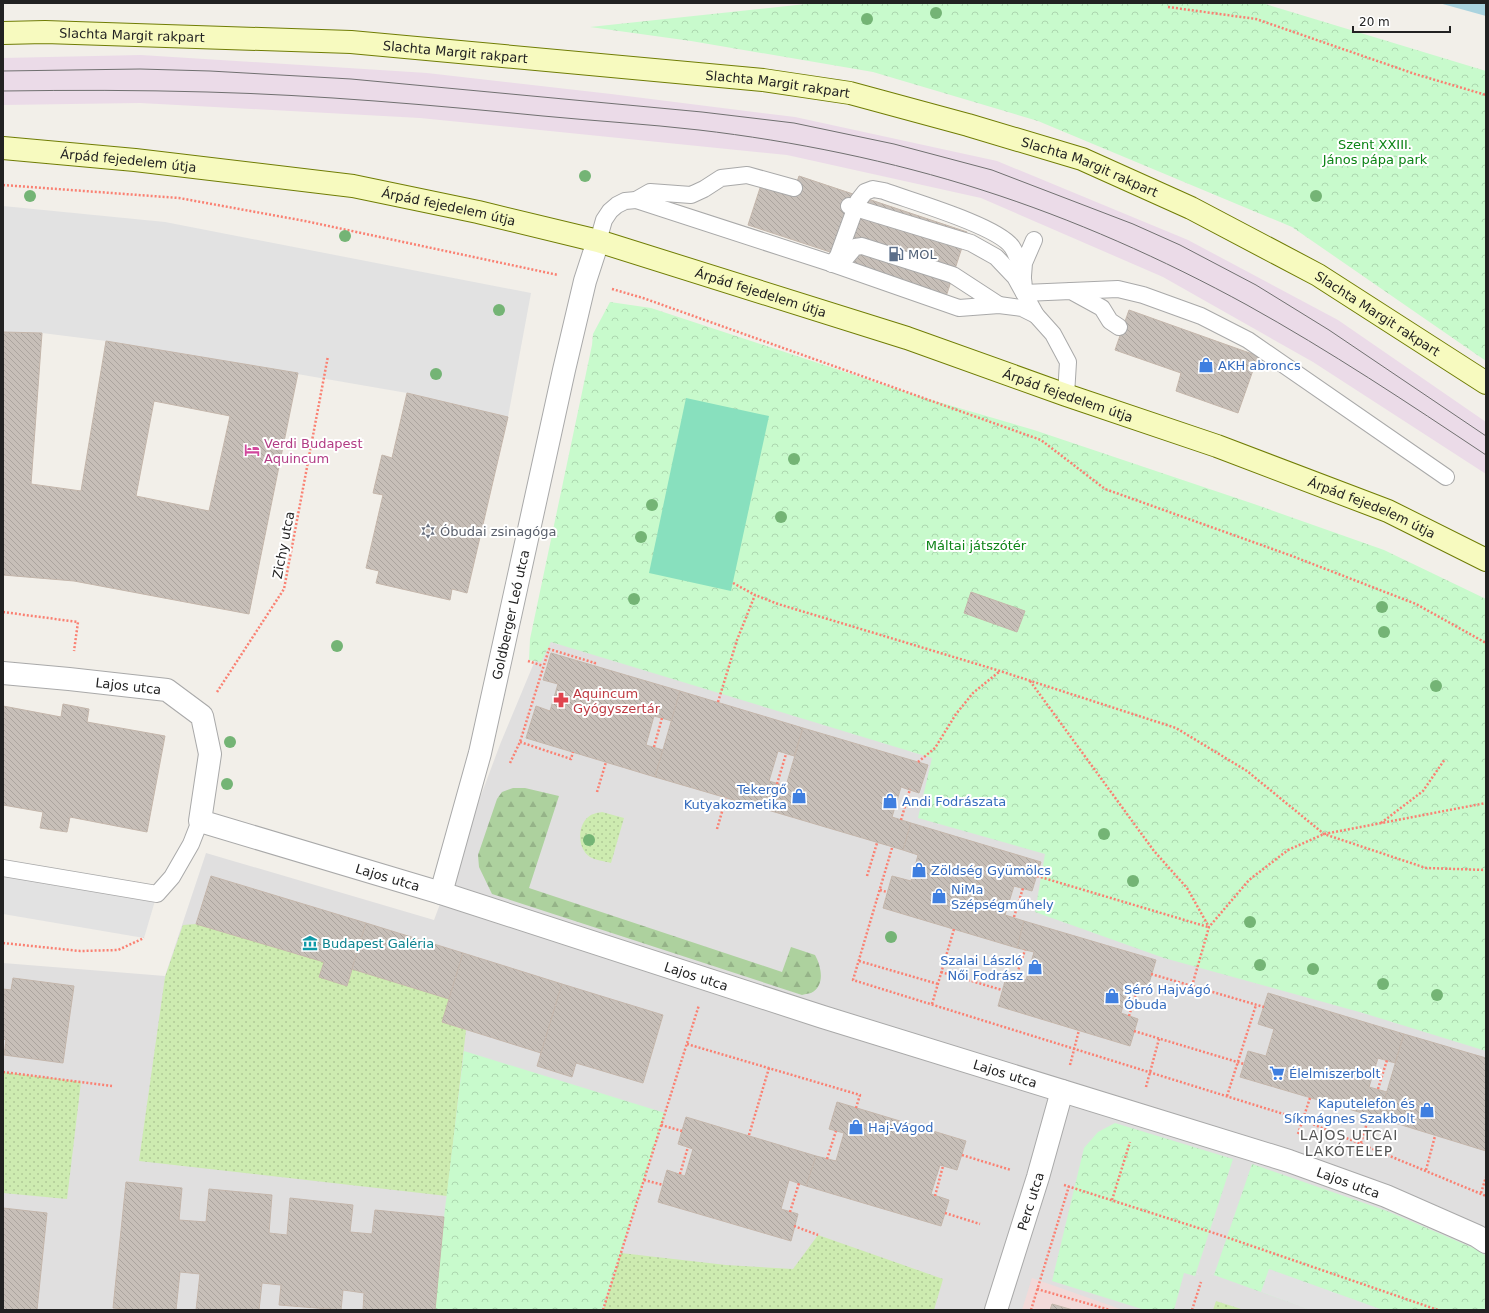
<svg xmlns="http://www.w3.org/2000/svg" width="1489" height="1313" font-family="'DejaVu Sans',sans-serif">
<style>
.residential{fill:#e0dfdf}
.commercial{fill:#f2dad9}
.railway{fill:#ebdbe8}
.grass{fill:url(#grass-dots)}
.forest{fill:url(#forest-firs)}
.park{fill:url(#park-crowns)}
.pitch{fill:#88e0be}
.parking{fill:#e2e2e2}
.water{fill:#aad3df}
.building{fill:url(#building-back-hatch);stroke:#c4b6ab;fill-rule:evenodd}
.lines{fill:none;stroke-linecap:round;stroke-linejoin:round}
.lane-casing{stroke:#a9a9a9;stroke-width:18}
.street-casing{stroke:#a9a9a9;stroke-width:24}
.secondary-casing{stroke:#707d05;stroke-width:24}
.path{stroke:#fa8072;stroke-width:2.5;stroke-dasharray:2 2;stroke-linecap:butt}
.lane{stroke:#fff;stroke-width:16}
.street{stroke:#fff;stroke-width:22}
.secondary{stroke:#f7fabf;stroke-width:22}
.tram{stroke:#707070;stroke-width:1}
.tree{fill:#74b475}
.labels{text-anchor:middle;stroke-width:4;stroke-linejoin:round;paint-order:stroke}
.street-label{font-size:13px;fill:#222;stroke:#fff}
.park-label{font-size:13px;fill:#0c8416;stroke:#fff}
.service-label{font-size:13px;fill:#4e5e75;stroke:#fff;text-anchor:start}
.shop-label{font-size:13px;fill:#366cbe;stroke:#fff;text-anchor:start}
.hotel-label{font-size:13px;fill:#b23c85;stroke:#fff;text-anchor:start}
.worship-label{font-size:13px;fill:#5b616d;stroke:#fff;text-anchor:start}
.health-label{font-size:13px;fill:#be3a42;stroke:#fff;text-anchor:start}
.culture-label{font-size:13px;fill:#0d838f;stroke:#fff;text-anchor:start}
.neighbourhood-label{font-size:14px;letter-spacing:1px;fill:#555;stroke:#fff}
</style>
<defs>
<pattern id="grass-dots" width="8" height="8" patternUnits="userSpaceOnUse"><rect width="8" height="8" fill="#cdebb0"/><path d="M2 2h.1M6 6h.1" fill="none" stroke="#b0c997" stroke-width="1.8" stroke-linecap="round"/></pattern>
<pattern id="forest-firs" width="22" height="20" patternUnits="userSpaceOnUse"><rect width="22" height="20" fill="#add19e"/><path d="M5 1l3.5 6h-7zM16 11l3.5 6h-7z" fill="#95b388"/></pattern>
<pattern id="park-crowns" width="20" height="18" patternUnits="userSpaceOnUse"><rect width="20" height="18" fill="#c8facc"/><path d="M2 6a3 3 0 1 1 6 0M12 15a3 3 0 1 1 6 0" fill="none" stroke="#acd6af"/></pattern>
<pattern id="building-back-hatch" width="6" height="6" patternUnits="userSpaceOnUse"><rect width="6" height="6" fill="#c7bfb8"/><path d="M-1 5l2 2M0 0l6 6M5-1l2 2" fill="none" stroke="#aba49e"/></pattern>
</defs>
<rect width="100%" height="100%" fill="#f2efe9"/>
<!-- residential -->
<path class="residential" d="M546,634L941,753L1060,850L1486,1045V1310H3V963L165,976L206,853L434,920L501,742Z"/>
<!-- commercial -->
<path class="commercial" d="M1032,1278L1123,1310H1022Z"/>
<!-- railway -->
<path class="railway" d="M141,55L427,73L611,94L795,117L997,161L1188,240L1338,320L1486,422V474L1313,362L1163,277L981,198L787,155L420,118L140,103L3,105V58Z"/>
<!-- grass -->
<g class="grass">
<path d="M602,812L624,818L611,863C604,861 595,860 590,857C578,849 577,828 587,818C591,814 596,813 602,812Z"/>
<path d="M196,924L324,962L319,977L347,986L352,969L449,999L442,1022L466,1030L447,1196L139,1161L165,977L183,925Z"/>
<path d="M3,1072L81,1082L67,1199L3,1193Z"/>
<path d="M818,1235L943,1279L934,1310H603L621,1253L726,1265L793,1269Z"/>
<path d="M1216,1301L1241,1309L1240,1310H1213Z"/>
</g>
<!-- forest -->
<path class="forest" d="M513,788H525L559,796L529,888L782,972L791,947L815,955C821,966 826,985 811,993C808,994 804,994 802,995L492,894L479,867L478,855L497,799L502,792Z"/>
<!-- park -->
<g class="park">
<path d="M815,3H1262L1486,71V361L1292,227L1038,121L873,72L691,41L590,27Z"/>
<path d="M610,302L651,308L918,396L1034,430L1254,504L1384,550L1486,599V1051L1363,1013L1164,958L1035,912L1045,854L918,818L932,758L551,642L541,662L529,660L530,639L592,345L593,334Z"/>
<path d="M464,1051L665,1113L602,1310H435L444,1217Z"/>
<path d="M1115,1123L1233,1159L1195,1276L1184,1273L1174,1310H1145L1052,1281L1084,1148L1098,1132Z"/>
<path d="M1252,1164L1387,1211L1478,1250L1486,1256V1310H1311L1214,1275Z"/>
</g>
<!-- pitch -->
<path class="pitch" d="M686,398L769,416L731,591L649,573Z"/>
<!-- parking -->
<g class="parking">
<path d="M3,206L165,222L531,293L508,417L407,393L106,341L42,333L3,332Z"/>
<path d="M3,868L157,894L144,938L3,914Z"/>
<path d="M1269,1269L1383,1310H1310L1261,1292Z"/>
</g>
<!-- water -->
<path class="water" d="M1439,3H1486V16Z"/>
<!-- building -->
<g class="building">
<path d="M799,176L853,194L833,253L748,225L761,185L792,196Z"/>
<path d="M853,194L967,232L942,309L830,263Z"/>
<path d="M1129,310L1258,356L1238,413L1176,391L1181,373L1115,350Z"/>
<path d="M3,332L42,333L31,484L81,491L106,341L298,373L249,614L74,581L3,575ZM154,401L230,416L209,511L136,496Z"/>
<path d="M407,393L508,417L467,593L452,589L450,600L376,583L379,571L366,568L383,495L373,493L382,455L392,458Z"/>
<path d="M971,592L1025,611L1017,632L964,613Z"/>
<path d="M551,653L680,691L672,721L654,716L646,745L663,750L655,777L526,738L536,706L550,711L558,684L543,680Z"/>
<path d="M680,691L803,728L794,756L778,751L769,781L786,786L778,813L655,777Z"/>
<path d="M63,704L89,709L87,722L165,736L147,832L70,817L67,832L40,828L43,812L3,805V706L61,717Z"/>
<path d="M803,728L928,765L919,793L901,787L892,817L911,823L903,850L778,813Z"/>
<path d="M911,823L1041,862L1032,891L1014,886L1005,915L1024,921L1017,948L883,908L892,876L911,881L918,855L903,850Z"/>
<path d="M211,876L366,923L347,986L319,977L324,962L196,924Z"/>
<path d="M1024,921L1156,960L1147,990L1129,984L1121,1013L1138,1019L1130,1046L998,1006L1007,974L1026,980L1034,952L1017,948Z"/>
<path d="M366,923L463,953L449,999L352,969Z"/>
<path d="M463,953L562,984L541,1053L442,1022Z"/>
<path d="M13,978L74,986L63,1063L4,1055L6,1040L3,1039V989L11,990Z"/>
<path d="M562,984L663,1015L643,1083L576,1063L572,1077L537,1066Z"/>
<path d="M1268,993L1404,1034L1395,1063L1378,1058L1369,1087L1387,1092L1379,1118L1240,1077L1248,1051L1266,1056L1274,1029L1258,1024Z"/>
<path d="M1404,1034L1486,1058V1151L1379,1118Z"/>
<path d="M837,1102L966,1141L957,1170L940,1165L931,1194L949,1200L941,1226L806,1186L816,1156L836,1161L844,1133L829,1129Z"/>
<path d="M686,1117L816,1156L806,1186L789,1180L781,1209L798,1214L791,1241L658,1202L667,1170L685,1176L693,1149L678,1144Z"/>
<path d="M126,1182L182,1188L179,1220L206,1222L209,1189L272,1195L269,1233L287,1235L290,1198L353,1205L350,1232L372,1234L375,1210L444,1217L435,1310H363L364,1293L343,1290L341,1310L279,1305L281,1285L262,1283L259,1310H196L200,1274L180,1272L176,1310H135L113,1308Z"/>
<path d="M3,1208L47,1213L37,1310H3Z"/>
<path d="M1052,1304L1073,1310H1050Z"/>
</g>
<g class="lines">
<!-- lane casing -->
<g class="lane-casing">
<g id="lane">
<path d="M636,200L830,263L959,308L999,305L1022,308L1036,315"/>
<path d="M849,206L971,243L996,257L1015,277L1036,315L1053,334L1068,362L1066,395"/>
<path d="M598,241L604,220L610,211L617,205L625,201L636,200L650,192L691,195L704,189L721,178L747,175L794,188"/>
<path d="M834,263L845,259L855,247L862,246L953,275L999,305"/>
<path d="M832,264L838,256L858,201L865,192L873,189L884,191C911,201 998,226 1012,247C1021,261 1024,277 1024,293L1071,291L1102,308L1110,321L1119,327"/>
<path d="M1023,276L1024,263L1034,240"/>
<path d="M1071,291L1118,289L1143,295L1201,316L1248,340L1446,477"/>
<path d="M3,868L157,894L172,877L191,844L200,821"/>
</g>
</g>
<!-- street casing -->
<g class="street-casing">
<g id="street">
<path id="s1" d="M3,673L69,679L167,690L202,716L210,754L200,821L441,893L823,1017L1289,1161L1386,1196L1477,1236L1486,1242"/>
<path id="s2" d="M441,893L480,753L564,370L585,281L598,241"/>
<path id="s3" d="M996,1310L1038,1177L1062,1091"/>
</g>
</g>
<!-- secondary casing -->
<g class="secondary-casing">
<g id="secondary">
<path id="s4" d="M3,33L45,32L351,42L763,80L850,93L968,125L1082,159L1191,208L1318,275L1486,383"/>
<path id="s5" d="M3,148L135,160L353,186L478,212L598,241L907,338L1066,395L1217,446L1388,511L1486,560"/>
</g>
</g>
<!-- path -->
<g class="path">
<path d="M1168,7L1256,19L1415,74L1486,95"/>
<path d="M3,185L179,198L305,221L558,275"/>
<path d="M612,289L643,298L1041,440L1105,489L1292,556L1416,604L1486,643"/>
<path d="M733,583L755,595"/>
<path d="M3,612L78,622L74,651"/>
<path d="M528,661L543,666"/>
<path d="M1030,681L1154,851L1187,888L1209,927"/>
<path d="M217,692L284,589L328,356"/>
<path d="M718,702L737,640L755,595L778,604L1000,671L1176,728L1247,771L1324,834L1426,868L1486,870"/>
<path d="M520,742L571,759L573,752"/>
<path d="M654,747L662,718"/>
<path d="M918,762L935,748L956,714L973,693L1000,671"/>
<path d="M510,763L520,742L549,649L595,663L594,666"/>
<path d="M777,784L786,754"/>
<path d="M597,792L606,762"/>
<path d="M901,820L910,789"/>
<path d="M1381,823L1423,791L1445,759"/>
<path d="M717,829L726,798"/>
<path d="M892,848L853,980L1303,1120L1486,1196"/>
<path d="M867,876L877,843"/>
<path d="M1037,876L1208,927"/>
<path d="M880,890L887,892"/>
<path d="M1014,917L1023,888"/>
<path d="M3,943L80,951L118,950L144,938"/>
<path d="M859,961L938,984"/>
<path d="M941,972L1002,990"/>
<path d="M1151,974L1264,1007"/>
<path d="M1016,977L1025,950"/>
<path d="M1192,986L1209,927L1249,880L1288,850L1324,834L1486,803"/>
<path d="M932,1004L954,929"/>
<path d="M1129,1016L1138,987"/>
<path d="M1134,1031L1244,1064"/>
<path d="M687,1044L860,1095L856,1108"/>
<path d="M1070,1065L1079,1030"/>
<path d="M3,1072L112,1086"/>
<path d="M1146,1087L1159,1039"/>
<path d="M1378,1089L1387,1060"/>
<path d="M1227,1096L1256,1005"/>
<path d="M661,1125L682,1131"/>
<path d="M1298,1134L1310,1098"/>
<path d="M749,1135L769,1068"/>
<path d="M1361,1143L1369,1116"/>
<path d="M962,1155L1011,1170"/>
<path d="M827,1159L836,1131"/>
<path d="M1426,1170L1435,1136"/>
<path d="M680,1174L688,1147"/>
<path d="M644,1180L663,1185"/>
<path d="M1064,1185L1217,1234L1438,1310"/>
<path d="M1481,1193L1486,1177"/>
<path d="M935,1196L943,1166"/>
<path d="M1112,1200L1130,1142"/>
<path d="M790,1212L799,1183"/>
<path d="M945,1213L980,1224"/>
<path d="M794,1226L818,1235"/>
<path d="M1037,1289L1110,1310"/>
<path d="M603,1310L699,1005"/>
<path d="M1031,1310L1069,1186"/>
<path d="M1192,1310L1201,1282"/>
</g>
<!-- lane -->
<use href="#lane" class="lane"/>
<!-- street -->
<use href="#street" class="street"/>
<!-- secondary -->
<use href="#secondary" class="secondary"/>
<!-- tram -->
<g class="tram">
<path d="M3,71L140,69L210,71L351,79L702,112L794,123L894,144L992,170L1133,224L1180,245L1256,285L1329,330L1486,436"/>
<path d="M3,91C71,90 139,90 207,92C319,95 431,105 543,116C595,121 647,124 699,130C793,141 892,161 982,190C1073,219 1163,259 1247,305C1330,351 1408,403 1486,455"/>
</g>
</g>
<!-- trees -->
<g class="tree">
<circle cx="936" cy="13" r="6"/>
<circle cx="867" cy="19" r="6"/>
<circle cx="585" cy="176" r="6"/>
<circle cx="30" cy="196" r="6"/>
<circle cx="1316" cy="196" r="6"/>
<circle cx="345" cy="236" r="6"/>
<circle cx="499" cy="310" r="6"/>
<circle cx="436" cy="374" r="6"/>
<circle cx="794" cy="459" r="6"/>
<circle cx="652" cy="505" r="6"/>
<circle cx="781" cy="517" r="6"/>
<circle cx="641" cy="537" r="6"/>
<circle cx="634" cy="599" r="6"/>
<circle cx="1382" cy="607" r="6"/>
<circle cx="1384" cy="632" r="6"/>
<circle cx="337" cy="646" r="6"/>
<circle cx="1436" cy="686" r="6"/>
<circle cx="230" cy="742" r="6"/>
<circle cx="227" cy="784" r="6"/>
<circle cx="1104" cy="834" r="6"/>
<circle cx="589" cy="840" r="6"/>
<circle cx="1133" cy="881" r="6"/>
<circle cx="1250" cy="922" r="6"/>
<circle cx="891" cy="937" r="6"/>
<circle cx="1260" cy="965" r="6"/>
<circle cx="1313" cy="969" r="6"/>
<circle cx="1383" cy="984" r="6"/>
<circle cx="1437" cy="995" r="6"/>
</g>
<!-- icons -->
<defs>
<g id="fuel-bare" transform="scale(1.2)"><path d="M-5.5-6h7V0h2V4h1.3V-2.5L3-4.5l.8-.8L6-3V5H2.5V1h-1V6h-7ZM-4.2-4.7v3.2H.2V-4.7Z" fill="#5c6f8a" stroke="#fff" stroke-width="2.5" paint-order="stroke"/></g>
<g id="shop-bare" transform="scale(1.2)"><path d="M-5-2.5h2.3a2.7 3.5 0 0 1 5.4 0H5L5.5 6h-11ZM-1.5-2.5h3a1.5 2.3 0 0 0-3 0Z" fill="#3f7fe0" stroke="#fff" stroke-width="2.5" paint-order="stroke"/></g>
<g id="hotel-bare" transform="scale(1.2)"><path d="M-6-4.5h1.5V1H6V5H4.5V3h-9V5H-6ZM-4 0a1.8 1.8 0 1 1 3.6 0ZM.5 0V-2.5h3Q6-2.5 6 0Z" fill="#d1479c" stroke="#fff" stroke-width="2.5" paint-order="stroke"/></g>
<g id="synagogue-bare" transform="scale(1.2)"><path d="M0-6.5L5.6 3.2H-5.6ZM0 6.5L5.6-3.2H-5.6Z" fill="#6b7280" stroke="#fff" stroke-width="2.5" paint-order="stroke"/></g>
<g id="pharmacy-bare" transform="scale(1.2)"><path d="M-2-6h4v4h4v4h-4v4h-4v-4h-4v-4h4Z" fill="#e0444e" stroke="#fff" stroke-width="2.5" paint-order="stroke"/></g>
<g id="museum-bare" transform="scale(1.2)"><path d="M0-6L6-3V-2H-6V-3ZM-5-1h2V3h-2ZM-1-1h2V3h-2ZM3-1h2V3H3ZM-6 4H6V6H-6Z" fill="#0f9aa8" stroke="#fff" stroke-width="2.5" paint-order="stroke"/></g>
<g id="supermarket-bare" transform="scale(1.2)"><path d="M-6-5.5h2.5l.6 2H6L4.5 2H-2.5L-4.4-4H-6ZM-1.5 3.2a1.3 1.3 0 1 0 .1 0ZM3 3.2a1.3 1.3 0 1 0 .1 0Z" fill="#3f7fe0" stroke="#fff" stroke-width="2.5" paint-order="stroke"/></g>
</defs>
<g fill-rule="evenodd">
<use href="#fuel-bare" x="896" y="254"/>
<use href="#shop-bare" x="1206" y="365"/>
<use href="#hotel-bare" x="252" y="450"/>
<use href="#synagogue-bare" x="428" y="531"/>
<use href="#pharmacy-bare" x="561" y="700"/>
<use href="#shop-bare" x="799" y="796"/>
<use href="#shop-bare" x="890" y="801"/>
<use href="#shop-bare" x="919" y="870"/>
<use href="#shop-bare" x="939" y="896"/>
<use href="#museum-bare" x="310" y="943"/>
<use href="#shop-bare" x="1035" y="967"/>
<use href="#shop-bare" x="1112" y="996"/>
<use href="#supermarket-bare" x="1277" y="1073"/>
<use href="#shop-bare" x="1427" y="1110"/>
<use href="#shop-bare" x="856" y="1127"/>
</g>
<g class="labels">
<!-- street labels -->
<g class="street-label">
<text dy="5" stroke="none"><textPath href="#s4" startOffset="129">Slachta Margit rakpart</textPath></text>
<text dy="5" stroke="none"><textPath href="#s4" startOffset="453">Slachta Margit rakpart</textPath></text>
<text dy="5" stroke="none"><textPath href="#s4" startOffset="777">Slachta Margit rakpart</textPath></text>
<text dy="5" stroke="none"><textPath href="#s5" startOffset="126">Árpád fejedelem útja</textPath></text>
<text dy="5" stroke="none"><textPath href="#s4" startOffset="1101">Slachta Margit rakpart</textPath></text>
<text dy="5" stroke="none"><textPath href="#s5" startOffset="450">Árpád fejedelem útja</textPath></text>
<text dy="5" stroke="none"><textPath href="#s5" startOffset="774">Árpád fejedelem útja</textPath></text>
<text dy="5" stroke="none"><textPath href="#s4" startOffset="1425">Slachta Margit rakpart</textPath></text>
<text dy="5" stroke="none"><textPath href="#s5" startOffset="1098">Árpád fejedelem útja</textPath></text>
<text dy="5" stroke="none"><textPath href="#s5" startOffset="1422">Árpád fejedelem útja</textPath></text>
<text transform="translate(283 545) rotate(-79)" y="5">Zichy utca</text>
<text dy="5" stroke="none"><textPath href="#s2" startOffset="287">Goldberger Leó utca</textPath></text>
<text dy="5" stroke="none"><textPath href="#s1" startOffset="126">Lajos utca</textPath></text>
<text dy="5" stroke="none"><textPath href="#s1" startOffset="511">Lajos utca</textPath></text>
<text dy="5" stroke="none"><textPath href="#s1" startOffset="835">Lajos utca</textPath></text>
<text dy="5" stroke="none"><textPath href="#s1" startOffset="1159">Lajos utca</textPath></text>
<text dy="5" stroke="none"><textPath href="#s1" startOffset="1519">Lajos utca</textPath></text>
<text dy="5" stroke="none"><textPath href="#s3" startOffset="114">Perc utca</textPath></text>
</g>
<!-- park labels -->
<g class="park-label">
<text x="1375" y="149">Szent XXIII.<tspan x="1375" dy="15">János pápa park</tspan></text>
<text x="976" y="550">Máltai játszótér</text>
</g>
<!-- service labels -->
<g class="service-label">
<text x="908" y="259">MOL</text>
</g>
<!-- shop labels -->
<g class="shop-label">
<text x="1218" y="370">AKH abroncs</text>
<text x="787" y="794" text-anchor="end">Tekergő<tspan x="787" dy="15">Kutyakozmetika</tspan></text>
<text x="902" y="806">Andi Fodrászata</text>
<text x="931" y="875">Zöldség Gyümölcs</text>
<text x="951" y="894">NiMa<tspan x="951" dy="15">Szépségműhely</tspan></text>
<text x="1023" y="965" text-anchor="end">Szalai László<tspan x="1023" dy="15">Női Fodrász</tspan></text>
<text x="1124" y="994">Séró Hajvágó<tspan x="1124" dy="15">Óbuda</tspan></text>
<text x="1289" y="1078">Élelmiszerbolt</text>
<text x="1415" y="1108" text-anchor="end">Kaputelefon és<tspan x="1415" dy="15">Síkmágnes Szakbolt</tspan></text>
<text x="868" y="1132">Haj-Vágod</text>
</g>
<!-- hotel labels -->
<g class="hotel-label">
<text x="264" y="448">Verdi Budapest<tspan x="264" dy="15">Aquincum</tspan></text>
</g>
<!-- worship labels -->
<g class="worship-label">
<text x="440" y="536">Óbudai zsinagóga</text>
</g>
<!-- health labels -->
<g class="health-label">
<text x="573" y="698">Aquincum<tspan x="573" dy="15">Gyógyszertár</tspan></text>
</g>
<!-- culture labels -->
<g class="culture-label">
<text x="322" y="948">Budapest Galéria</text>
</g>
<!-- neighbourhood labels -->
<g class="neighbourhood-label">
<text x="1349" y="1140">LAJOS UTCAI<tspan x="1349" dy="16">LAKÓTELEP</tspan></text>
</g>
</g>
<!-- border -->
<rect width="1489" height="1313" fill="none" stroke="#222222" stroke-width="8"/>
<!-- scale -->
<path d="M1353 26v6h97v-6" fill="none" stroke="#222222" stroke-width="2"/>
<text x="1359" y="26" font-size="12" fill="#222222" stroke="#ffffff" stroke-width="3" paint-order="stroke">20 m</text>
</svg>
